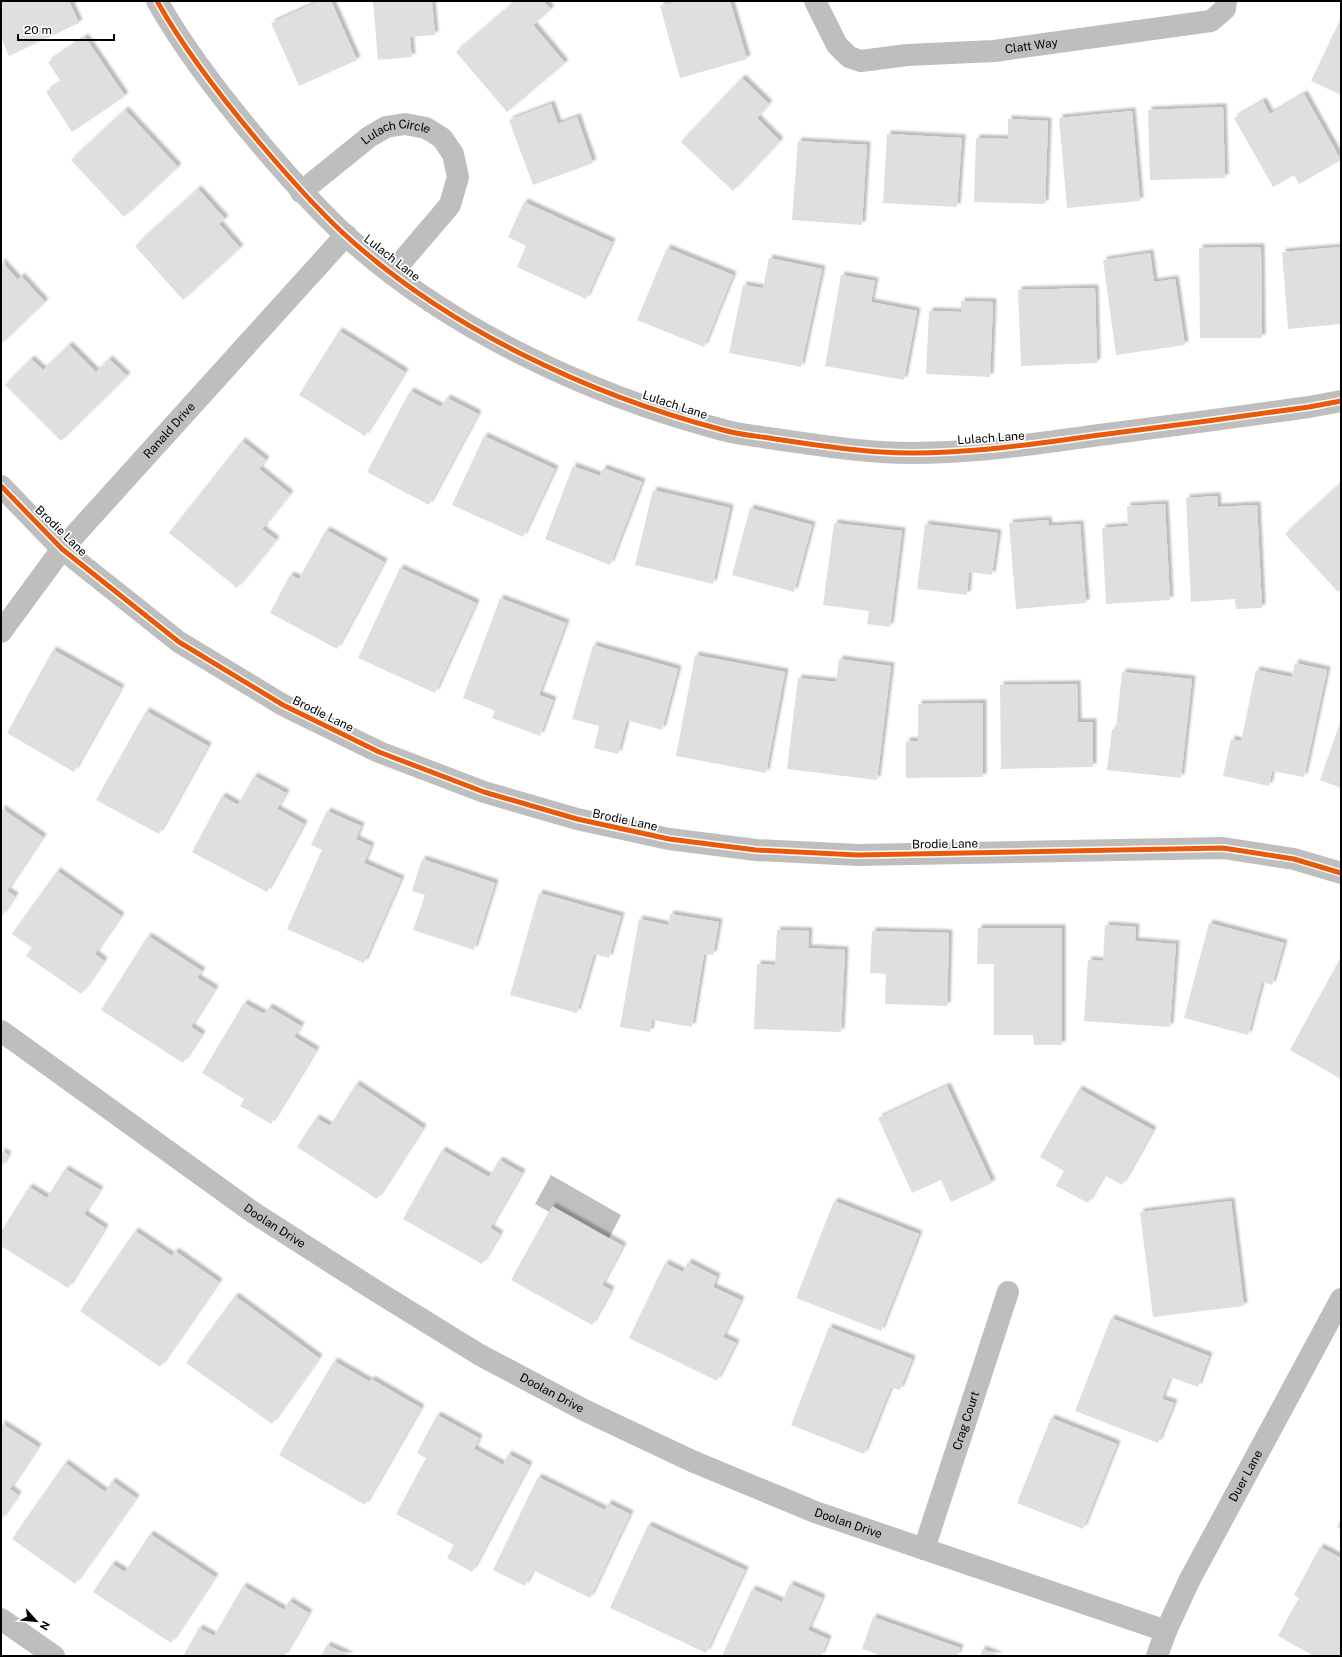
<svg xmlns="http://www.w3.org/2000/svg" width="1342" height="1657" font-family="'Public Sans',sans-serif">
<style>
.water{fill:#bfbfbf}
.building{fill:#dfdfdf;filter:url(#shadow)}
.lines{fill:none;stroke-linecap:round;stroke-linejoin:round}
.minor{stroke:#bebebe;stroke-width:22}
.cycleway-casing{stroke:#fff;stroke-width:8}
.cycleway{stroke:#e8590c;stroke-width:5}
.labels{text-anchor:middle;stroke-width:3.5;stroke-linejoin:round;paint-order:stroke}
.street-label{font-size:12px;fill:#000;stroke:#fff}
</style>
<defs>
<filter id="shadow"><feDropShadow dx="3.5" dy="-3.5" stdDeviation="1" flood-color="#0004"/></filter>
</defs>
<rect width="100%" height="100%" fill="#fff"/>
<!-- water -->
<path class="water" d="M551,1175L621,1215L606,1244L535,1204Z"/>
<!-- building -->
<g class="building">
<path d="M1,1H69L79,23L9,56L1,37Z"/>
<path d="M320,1H331L357,60L299,86L271,23Z"/>
<path d="M373,1H432L435,35L410,37L412,57L378,60Z"/>
<path d="M516,1H543L551,9L533,25L565,63L507,112L456,52Z"/>
<path d="M677,1H730L747,59L680,78L660,6Z"/>
<path d="M1341,18V95L1311,81Z"/>
<path d="M85,37L125,96L72,132L46,92L61,82L48,62Z"/>
<path d="M742,78L769,104L757,118L780,141L733,191L681,142Z"/>
<path d="M1304,94L1341,160L1299,184L1294,175L1273,187L1234,118L1263,101L1270,114Z"/>
<path d="M551,104L558,124L577,117L593,163L533,185L509,120Z"/>
<path d="M1223,107L1225,178L1150,180L1148,110Z"/>
<path d="M125,110L178,167L124,217L71,160Z"/>
<path d="M1132,111L1140,201L1067,208L1059,118Z"/>
<path d="M1008,119L1048,121L1045,204L974,202L976,138L1008,139Z"/>
<path d="M887,134L962,138L957,207L883,203Z"/>
<path d="M798,141L867,145L862,225L792,220Z"/>
<path d="M198,189L225,219L219,224L240,248L183,300L135,246Z"/>
<path d="M524,202L612,242L586,299L517,267L526,246L508,237Z"/>
<path d="M1261,247L1262,338H1200L1199,248Z"/>
<path d="M1341,247V324L1288,329L1282,252Z"/>
<path d="M667,248L733,275L704,347L637,320Z"/>
<path d="M1150,253L1154,282L1175,279L1185,345L1116,355L1103,260Z"/>
<path d="M769,258L822,269L801,367L729,353L743,285L763,288Z"/>
<path d="M1,261L18,280L21,276L45,302L1,344Z"/>
<path d="M841,275L875,281L871,302L917,311L904,380L825,366Z"/>
<path d="M1095,288L1097,363L1021,366L1018,290Z"/>
<path d="M961,301L993,302L990,377L926,374L929,311L961,312Z"/>
<path d="M339,331L405,372L365,436L299,395Z"/>
<path d="M69,345L96,372L109,359L127,376L61,441L5,385L31,359L43,370Z"/>
<path d="M410,391L441,407L447,398L478,414L429,505L367,472Z"/>
<path d="M484,436L555,469L523,537L452,505Z"/>
<path d="M242,441L266,460L259,469L290,494L262,529L276,540L237,588L169,533Z"/>
<path d="M573,466L600,476L603,468L642,482L610,565L545,539Z"/>
<path d="M1341,483V589L1338,592L1285,534Z"/>
<path d="M653,490L730,508L713,584L635,565Z"/>
<path d="M1217,496L1218,507L1257,505L1262,608L1236,609L1235,599L1191,602L1186,498Z"/>
<path d="M1165,504L1170,600L1106,604L1102,528L1128,526L1127,506Z"/>
<path d="M750,508L812,525L794,592L732,575Z"/>
<path d="M1048,520L1049,526L1080,524L1086,603L1016,609L1009,523Z"/>
<path d="M834,523L902,531L890,627L867,624L869,611L823,605Z"/>
<path d="M925,524L998,533L992,575L969,572L967,595L917,589Z"/>
<path d="M326,530L384,562L337,649L270,613L290,575L299,579Z"/>
<path d="M400,568L476,603L435,693L358,658Z"/>
<path d="M500,598L566,623L539,695L553,700L540,736L492,718L495,711L463,698Z"/>
<path d="M593,645L678,669L662,730L627,720L618,754L594,748L599,726L572,719Z"/>
<path d="M53,650L121,688L74,772L7,733Z"/>
<path d="M695,655L785,672L766,773L676,756Z"/>
<path d="M839,659L891,666L877,780L787,769L798,678L836,682Z"/>
<path d="M1295,663L1327,670L1304,777L1272,771L1269,786L1223,776L1231,739L1241,741L1256,670L1292,677Z"/>
<path d="M1122,672L1192,679L1181,778L1107,770L1112,729H1116Z"/>
<path d="M1077,684L1078,722H1093V767L1001,769L1000,685Z"/>
<path d="M983,703V777L906,778V741H918V704Z"/>
<path d="M146,711L208,746L159,834L96,800Z"/>
<path d="M1341,720V788L1320,780Z"/>
<path d="M254,776L286,793L277,809L304,824L267,892L192,852L222,796L238,805Z"/>
<path d="M1,808L43,837L7,891L15,896L1,917Z"/>
<path d="M327,811L361,826L356,839L371,846L364,863L401,879L364,963L287,929L322,850L311,845Z"/>
<path d="M422,859L495,883L474,950L413,930L425,895L412,891Z"/>
<path d="M57,871L121,916L95,954L104,961L81,994L26,956L32,948L12,934Z"/>
<path d="M539,893L621,916L609,958L594,954L577,1013L510,995Z"/>
<path d="M670,914L719,922L713,955L704,954L692,1027L652,1020L650,1032L620,1027L639,919L668,925Z"/>
<path d="M1209,923L1284,943L1272,985L1262,982L1248,1035L1184,1018Z"/>
<path d="M1105,925L1136,927L1135,941L1176,944L1170,1027L1084,1021L1088,960L1103,961Z"/>
<path d="M978,928H1062V1045H1034L1033,1035H994V964H977Z"/>
<path d="M777,930L809,931L808,948L845,950L841,1032L754,1029L757,964L775,965Z"/>
<path d="M872,931L949,933L947,1006L885,1004L886,974L870,973Z"/>
<path d="M148,936L202,971L197,978L215,989L191,1027L202,1034L183,1063L101,1010Z"/>
<path d="M1341,957V1079L1290,1050Z"/>
<path d="M244,1003L264,1014L269,1007L301,1026L294,1037L316,1050L271,1124L240,1106L244,1099L202,1073Z"/>
<path d="M356,1084L423,1128L377,1199L297,1147L316,1118L330,1126Z"/>
<path d="M947,1086L992,1183L951,1202L941,1180L912,1193L878,1118Z"/>
<path d="M1079,1089L1153,1130L1122,1185L1104,1175L1088,1203L1056,1186L1064,1171L1040,1157Z"/>
<path d="M442,1150L489,1177L499,1160L522,1173L490,1228L500,1234L482,1264L403,1219Z"/>
<path d="M1,1151L8,1155L1,1168Z"/>
<path d="M65,1169L100,1190L84,1214L105,1228L68,1288L1,1246V1232L29,1187L47,1198Z"/>
<path d="M834,1201L919,1234L881,1331L796,1298Z"/>
<path d="M1231,1201L1244,1306L1153,1317L1140,1212Z"/>
<path d="M552,1206L623,1246L602,1285L611,1290L592,1325L511,1280Z"/>
<path d="M135,1231L172,1256L175,1251L219,1282L160,1367L80,1311Z"/>
<path d="M688,1262L717,1277L713,1287L741,1300L723,1337L736,1343L717,1381L629,1338L665,1263L683,1272Z"/>
<path d="M235,1296L319,1358L272,1424L186,1363Z"/>
<path d="M1111,1318L1209,1356L1198,1387L1170,1377L1162,1399L1174,1403L1158,1443L1075,1411Z"/>
<path d="M829,1327L912,1359L900,1390L891,1387L864,1454L791,1425Z"/>
<path d="M334,1361L370,1382L371,1379L421,1408L365,1505L279,1455Z"/>
<path d="M437,1415L479,1438L474,1449L503,1465L508,1454L529,1465L472,1572L447,1558L454,1545L396,1514L426,1458L417,1453Z"/>
<path d="M1051,1418L1117,1444L1083,1529L1017,1503Z"/>
<path d="M1,1423L38,1447L10,1489L18,1495L1,1520Z"/>
<path d="M65,1463L105,1492L112,1481L136,1498L75,1584L12,1539Z"/>
<path d="M538,1477L605,1510L608,1503L630,1514L590,1598L533,1570L525,1586L493,1570Z"/>
<path d="M1341,1518V1529L1337,1527Z"/>
<path d="M648,1525L745,1570L706,1653L610,1608Z"/>
<path d="M150,1534L215,1577L171,1643L93,1592L112,1564L125,1572Z"/>
<path d="M1320,1547L1341,1558V1656H1314L1278,1636L1299,1598L1294,1595Z"/>
<path d="M790,1584L822,1598L808,1630L828,1639L821,1656H722L752,1589L782,1602Z"/>
<path d="M243,1586L284,1610L289,1601L309,1613L284,1656H183L199,1628L214,1636Z"/>
<path d="M873,1617L960,1648L957,1656H876L877,1654L862,1649Z"/>
<path d="M327,1645L351,1656H321Z"/>
<path d="M982,1649L1000,1656H980Z"/>
</g>
<g class="lines">
<!-- minor -->
<g class="minor">
<path d="M157,1C185,51 221,97 258,141C285,173 312,204 343,233C446,328 589,395 723,430C740,435 758,436 775,439C810,444 845,450 881,452C951,456 1022,446 1092,436C1164,427 1237,417 1309,407L1341,401"/>
<path id="s1" d="M815,1L837,45L849,57L861,61L907,55L994,51L1211,21L1225,9L1226,1"/>
<path id="s2" d="M301,192L369,137L386,127L405,124L426,128L442,138L453,154L458,177L450,205L392,273"/>
<path d="M1,486L62,549L179,642L283,705L379,752L484,792L577,819L669,839L756,850L858,855L1223,848L1294,859L1341,873"/>
<path id="s3" d="M1,632L62,549L346,235"/>
<path id="s4" d="M1,1031L254,1213L376,1291L480,1355L584,1410L692,1461L815,1512L1166,1631"/>
<path id="s5" d="M924,1549L1008,1292"/>
<path d="M1,1619L54,1656"/>
<path id="s6" d="M1157,1656L1166,1631L1189,1581L1341,1299"/>
</g>
<!-- cycleway casing -->
<g class="cycleway-casing">
<g id="cycleway">
<path d="M157,1C185,51 221,97 258,141C285,173 312,204 343,233C446,328 589,395 723,430C740,435 758,436 775,439C810,444 845,450 881,452C951,456 1022,446 1092,436C1164,427 1237,417 1309,407L1341,401"/>
<path d="M1,486L62,549L179,642L283,705L379,752L484,792L577,819L669,839L756,850L858,855L1223,848L1294,859L1341,873"/>
</g>
</g>
<!-- cycleway -->
<use href="#cycleway" class="cycleway"/>
</g>
<g class="labels">
<!-- street labels -->
<g class="street-label">
<text dy="4" stroke="none"><textPath href="#s1" startOffset="250">Clatt Way</textPath></text>
<text dy="4" stroke="none"><textPath href="#s2" startOffset="116">Lulach Circle</textPath></text>
<text transform="translate(392 258) rotate(38)" y="4">Lulach Lane</text>
<text transform="translate(675 405) rotate(18)" y="4">Lulach Lane</text>
<text dy="4" stroke="none"><textPath href="#s3" startOffset="263">Ranald Drive</textPath></text>
<text transform="translate(991 438) rotate(-4)" y="4">Lulach Lane</text>
<text transform="translate(61 531) rotate(44)" y="4">Brodie Lane</text>
<text transform="translate(323 714) rotate(26)" y="4">Brodie Lane</text>
<text transform="translate(625 820) rotate(12)" y="4">Brodie Lane</text>
<text transform="translate(945 844) rotate(-1)" y="4">Brodie Lane</text>
<text dy="4" stroke="none"><textPath href="#s4" startOffset="336">Doolan Drive</textPath></text>
<text dy="4" stroke="none"><textPath href="#s4" startOffset="660">Doolan Drive</textPath></text>
<text dy="4" stroke="none"><textPath href="#s5" startOffset="135">Crag Court</textPath></text>
<text dy="4" stroke="none"><textPath href="#s6" startOffset="201">Duer Lane</textPath></text>
<text dy="4" stroke="none"><textPath href="#s4" startOffset="984">Doolan Drive</textPath></text>
</g>
</g>
<!-- border -->
<rect width="1342" height="1657" fill="none" stroke="#000000" stroke-width="4"/>
<!-- north arrow -->
<g transform="translate(36 1621) rotate(117)" stroke="#ffffff" stroke-width="3" paint-order="stroke">
<path d="M0-3L7 15L0 10L-7 15Z" fill="#000000"/>
<text y="-6" font-size="11" font-weight="bold" text-anchor="middle" fill="#000000">N</text>
</g>
<!-- scale -->
<path d="M18 34v6h96v-6" fill="none" stroke="#000000" stroke-width="2"/>
<text x="24" y="34" font-size="12" fill="#000000" stroke="#ffffff" stroke-width="3" paint-order="stroke">20 m</text>
</svg>
